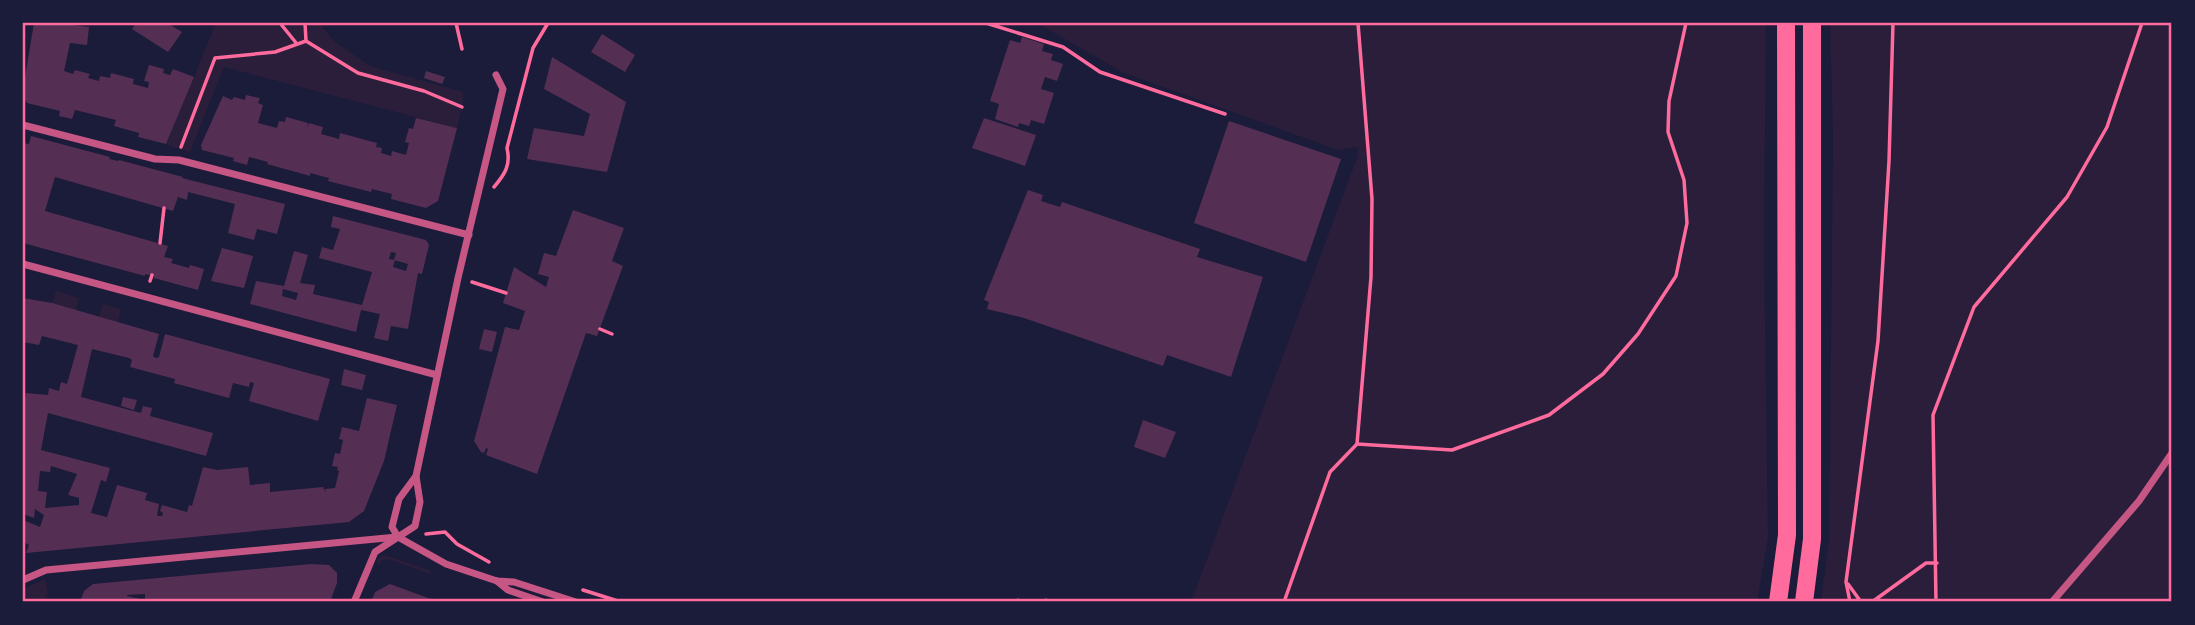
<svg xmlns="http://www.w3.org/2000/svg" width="2195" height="625" font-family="'Times New Roman',serif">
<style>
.green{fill:#2a1e3b}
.building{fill:#542f53;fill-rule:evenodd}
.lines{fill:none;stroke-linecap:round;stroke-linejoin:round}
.path{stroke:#ff6b9d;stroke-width:3.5}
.service{stroke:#c65784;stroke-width:5}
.minor{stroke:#c65784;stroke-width:7}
.primary{stroke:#ff6b9d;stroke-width:18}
.neatline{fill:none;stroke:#ff6b9d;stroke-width:2.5}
</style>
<rect width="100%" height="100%" fill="#1b1b3a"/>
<!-- green -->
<g class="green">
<path d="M216,23H325L323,28L334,41L370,66L463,92V101L457,128L224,67L190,152L166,145Z"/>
<path d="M1037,23H1766L1764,244L1768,538L1757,602H1191L1358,155V147L1338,150L1122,72Z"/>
<path d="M1830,23H2172V602H1821L1829,540L1833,139Z"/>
<path d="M56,291L79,298L76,311L52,304Z"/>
<path d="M102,304L121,309L118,323L99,318Z"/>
<path d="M385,555L431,571L430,574L388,559L382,560L379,564L376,563L379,558Z"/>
<path d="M45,579L48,593L44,601L31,602L23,595V589Z"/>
</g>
<!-- building -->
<g class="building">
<path d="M34,23H57L89,27L87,45L70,43L64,71L73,74L75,70L90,74L88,78L99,81L100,76L110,78L111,73L134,79L133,84L148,88L149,82L144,81L149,65L164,69L163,73L170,75L173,69L194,77L166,144L138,137L139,133L114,126L116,120L75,110L72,119L59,116L60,111L27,103L23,96V89Z"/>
<path d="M136,23H167L182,32L168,52L132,29Z"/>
<path d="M602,34L635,55L625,72L591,52Z"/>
<path d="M1022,37L1044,44L1042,51L1053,54L1051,60L1063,64L1057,81L1045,77L1041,89L1054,93L1044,124L1031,120L1029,126L1019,123L1018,127L995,119L999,104L990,101L1010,40L1020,43Z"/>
<path d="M552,57L626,102L607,172L527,159L534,128L584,136L590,114L544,89Z"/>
<path d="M426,71L445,77L442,84L424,78Z"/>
<path d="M246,95L260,98L258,103L263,105L258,123L277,128L279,121L285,122L286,117L308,123L307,128L309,123L323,127L321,134L339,139L340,133L377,143L376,147L382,148L381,153L391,156L392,151L406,155L409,143L405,142L409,128L413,129L416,118L457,128L438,201L426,208L391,199L392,194L372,189L371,192L328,181L329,178L310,173V176L267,164L268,162L249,157L247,165L233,161L234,158L202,150L201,145L223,96L232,100L234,97L245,100Z"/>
<path d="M984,118L1036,135L1025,166L972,148Z"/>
<path d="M1229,121L1341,159L1306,262L1194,223Z"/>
<path d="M31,136L110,157L109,159L118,161L119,160L183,177L182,178L285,204L277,234L257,229L254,240L228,233L235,204L188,192L187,200L178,197L173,211L55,177L45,211L168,246L164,257L173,259L171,263L189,268L190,265L204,269L198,290L154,278V276L145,274V276L23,243V143L29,144Z"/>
<path d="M1028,190L1043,195L1041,201L1060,207L1062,202L1200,249L1197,257L1263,277L1231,377L1167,355L1163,366L1024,318L987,309L989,302L984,300L987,292Z"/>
<path d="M573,210L624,228L612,261L623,266L597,336L586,333L537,474L486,455L488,449L486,448L484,453L481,452L474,441L505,327L519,330L525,311L503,303L514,267L546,287L549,277L538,274L544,253L556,256Z"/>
<path d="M333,216L426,240L429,245L422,274L418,273L408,329L391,326L388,341L374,338L380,314L361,310L356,332L250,304L256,281L284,286L294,251L308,255L300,283L315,285L313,294L362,305L372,272L319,258L322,247L333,250L340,229L331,227ZM391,252L396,253L394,260L408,264L406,271L393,267L395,260L389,259ZM283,289L298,293L296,300L282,296Z"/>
<path d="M222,248L253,256L244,288L211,281Z"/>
<path d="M23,298L52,303L159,334L153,356L156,358L159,357L165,334L330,379L318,421L249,401L254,383L250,382L249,387L233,383L229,398L174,383L175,379L130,367L132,360L129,358L92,349L81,397L141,413L143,406L152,408L150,416L213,433L206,456L48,413L41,450L110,468L106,482L101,480L91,513L107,517L117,485L147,493L145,500L159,504L157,516H162L163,513L160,511L162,505L187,512L189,505L192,506L203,467L217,470L248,467L250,485L270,483V492L323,487L326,493L325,489L335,488L339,471L337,470L338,467L332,466L335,453L340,454L343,440L339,439L342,427L359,431L367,398L397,405L384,461L364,511L349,522L26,553L29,545L23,542V520L40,527L44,515L35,509L34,518L23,514V409L26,393L48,395L49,388L59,391L61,382L67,384L78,345L42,336L39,345L23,342ZM51,466L77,474L68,495L79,498V505L45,508L47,492L38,491L40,471L50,472Z"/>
<path d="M484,329L497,332L492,352L479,349Z"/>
<path d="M344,369L366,375L362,390L341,385Z"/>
<path d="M123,397L137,400L134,410L121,406Z"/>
<path d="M1143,420L1176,432L1165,458L1134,447Z"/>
<path d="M311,564L329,565L337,573V583L330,602H80L84,591L93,584ZM145,594V600L127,596V595Z"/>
<path d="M390,584L439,602H371L375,592Z"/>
</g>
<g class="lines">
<!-- path -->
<g class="path">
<path d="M280,23L297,44"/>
<path d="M305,23L306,41"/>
<path d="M456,23L462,49"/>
<path d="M986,23L1063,47L1100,72L1225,114"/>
<path d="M306,41L358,73L424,91L462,107"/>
<path d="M181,147L215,58L275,52L306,41"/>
<path d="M494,187C505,174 511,165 507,148L533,48L548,23"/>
<path d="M160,243L164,208"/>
<path d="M150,281L152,275"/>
<path d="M472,282L506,293"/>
<path d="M600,329L612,334"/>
<path d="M1357,444L1452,450L1549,415L1603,374L1638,334L1676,276L1687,223L1684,180L1668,132L1669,101L1686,23"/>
<path d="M426,534L445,532L457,544L489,562"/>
<path d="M1848,584L1861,602"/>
<path d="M583,590L621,602"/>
<path d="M1284,602L1330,472L1357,444L1371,277L1372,199L1358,23"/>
<path d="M1850,602L1846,582L1878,341L1889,161L1893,23"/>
<path d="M1872,602L1926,563H1937"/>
<path d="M1936,602L1933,415L1974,307L2067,197L2107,127L2142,23"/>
</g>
<!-- service -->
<g class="service">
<path d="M1018,602V601"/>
<path d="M1046,602V601"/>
</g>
<!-- minor -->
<g class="minor">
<path d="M23,125L155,159L179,160L469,235"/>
<path d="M23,264L437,375"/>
<path d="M398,537L446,564L497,581L514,582L576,602"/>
<path d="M398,537L392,527L399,499L416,476"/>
<path d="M23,580L46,570L397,537"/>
<path d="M497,581L508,590L543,602"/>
<path d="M354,602L375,552L415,526L420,502L416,476L458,278L503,89L496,75"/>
<path d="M2052,602L2139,501L2172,453"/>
</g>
<!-- primary -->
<g class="primary">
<path d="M1778,602L1787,535L1786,23"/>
<path d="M1804,602L1812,539V23"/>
</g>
</g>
<!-- border -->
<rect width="2195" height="625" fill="none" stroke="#1b1b3a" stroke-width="49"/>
<rect x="24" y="24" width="2146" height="576" class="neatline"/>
</svg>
